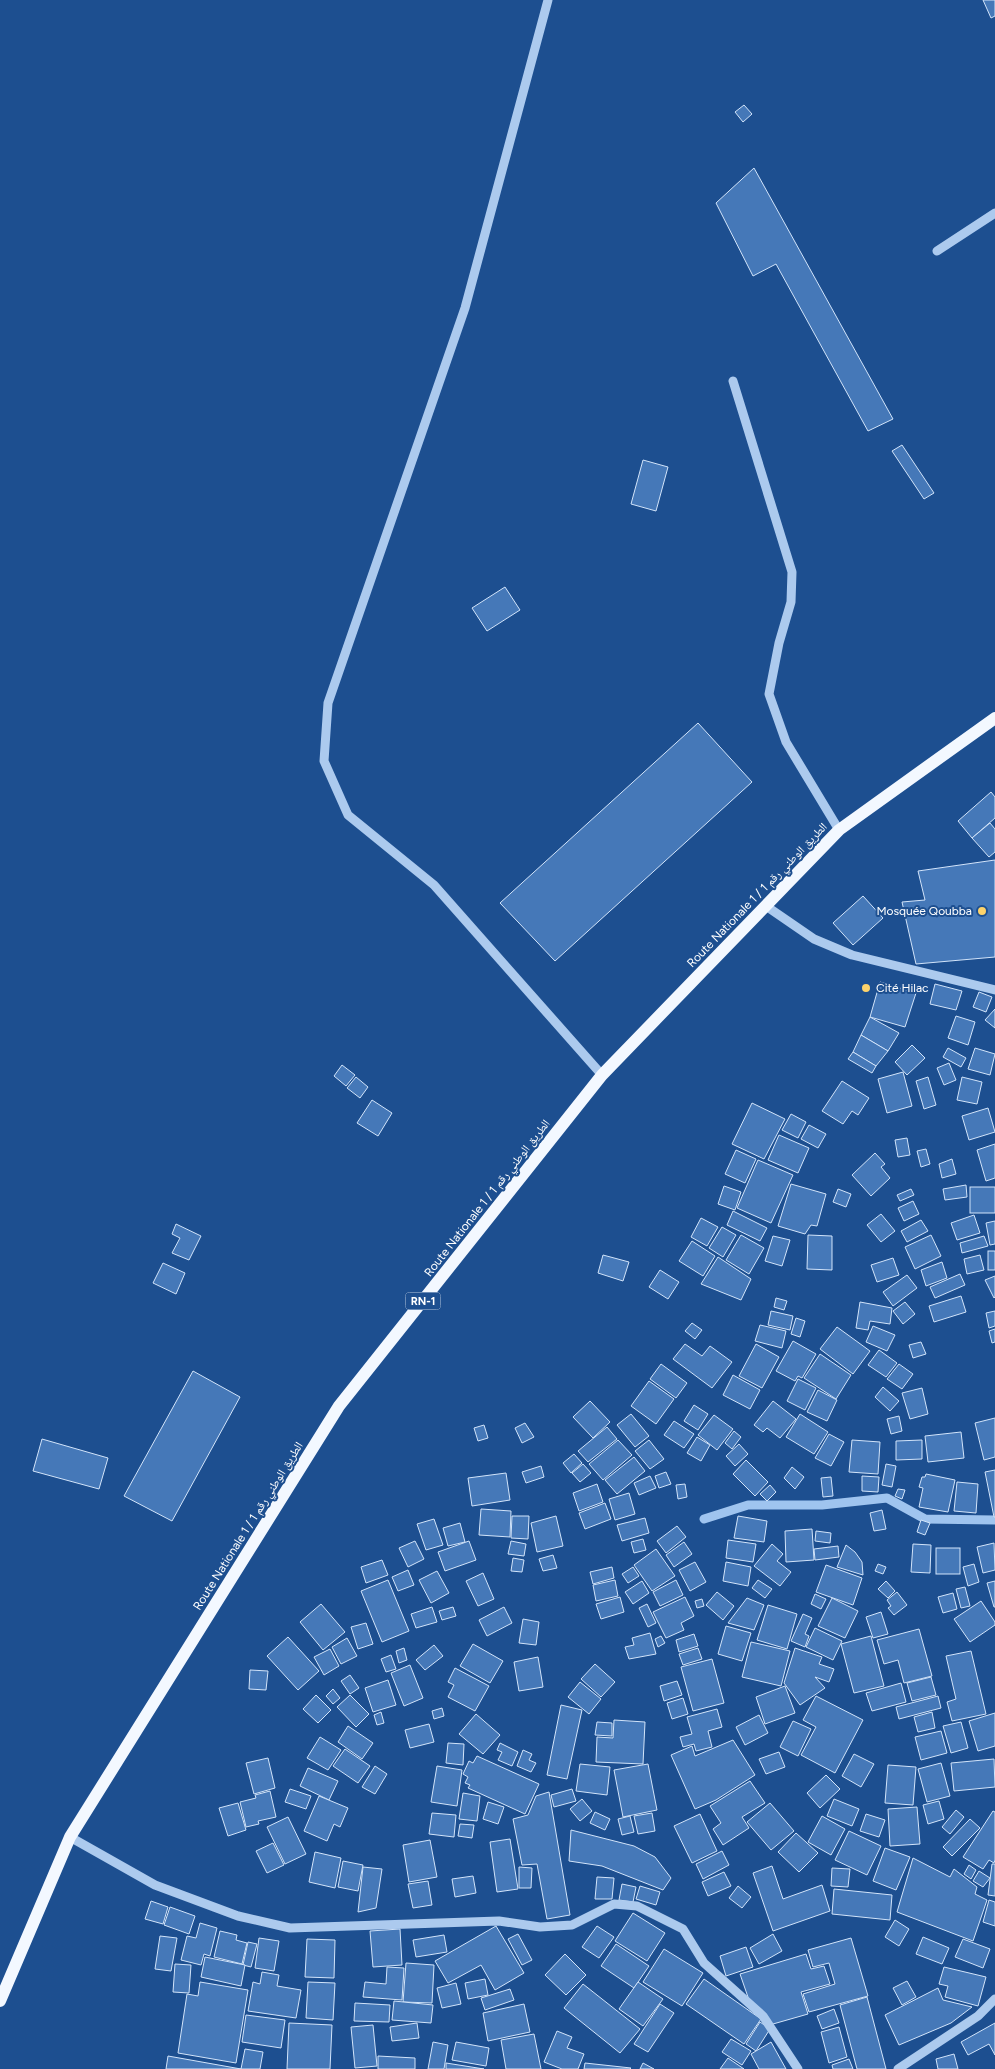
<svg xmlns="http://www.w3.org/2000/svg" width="995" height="2069" font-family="Figtree,'Noto Naskh Arabic',sans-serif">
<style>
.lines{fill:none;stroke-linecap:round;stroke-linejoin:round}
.stream{stroke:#9fc4ef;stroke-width:9}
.building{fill:#4578b8;stroke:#d2e4fa}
.minor{stroke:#accaee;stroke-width:9}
.major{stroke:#f3f8ff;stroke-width:12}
.poi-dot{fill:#fdd36b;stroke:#1d4f90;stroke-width:2}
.labels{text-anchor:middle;stroke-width:4;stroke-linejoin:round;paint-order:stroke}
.shield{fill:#1d4f90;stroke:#bbcade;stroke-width:1}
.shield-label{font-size:11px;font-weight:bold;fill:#fff}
.street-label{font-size:12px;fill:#fff;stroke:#1d4f90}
.poi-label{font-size:12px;fill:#fff;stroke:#1d4f90;text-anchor:end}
</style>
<rect width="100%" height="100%" fill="#1d4f90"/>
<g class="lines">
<!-- stream -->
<path class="stream" d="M704,1519L748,1505H822L887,1498L925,1519L995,1520"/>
</g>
<!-- building -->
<g class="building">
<path d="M983,0H995V16L991,18Z"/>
<path d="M744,105L752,114L743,122L735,112Z"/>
<path d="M754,168L893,419L868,431L776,264L753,276L716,203Z"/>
<path d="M902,445L934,493L924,499L892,451Z"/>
<path d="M643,460L668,467L656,511L631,504Z"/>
<path d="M505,587L520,610L487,631L472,608Z"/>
<path d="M698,723L752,782L555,961L500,903Z"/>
<path d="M991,792L995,797V818L972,838L958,821Z"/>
<path d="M990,823L995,829V852L989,857L972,838Z"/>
<path d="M995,860V957L916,964L902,902L925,900L918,871Z"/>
<path d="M863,896L883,918L853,945L833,923Z"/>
<path d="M880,982L916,993L905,1027L870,1017Z"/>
<path d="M935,984L962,991L956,1010L930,1004Z"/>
<path d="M979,992L992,997L986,1012L973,1007Z"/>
<path d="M995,1009V1028L985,1020Z"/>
<path d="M956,1016L975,1022L968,1045L948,1038Z"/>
<path d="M870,1017L899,1033L888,1051L861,1035Z"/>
<path d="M861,1035L888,1051L876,1066L853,1052Z"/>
<path d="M912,1045L925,1058L907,1075L895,1062Z"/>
<path d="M948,1048L966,1058L961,1067L943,1057Z"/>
<path d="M975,1048L995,1054L990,1075L968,1069Z"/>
<path d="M853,1052L876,1066L872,1073L848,1059Z"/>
<path d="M949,1063L956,1080L944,1085L937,1068Z"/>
<path d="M342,1065L355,1075L346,1086L334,1076Z"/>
<path d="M903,1072L912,1106L887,1113L878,1079Z"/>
<path d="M356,1077L368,1087L360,1098L347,1088Z"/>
<path d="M928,1077L936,1105L924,1109L916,1081Z"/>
<path d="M962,1077L982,1082L977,1104L957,1100Z"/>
<path d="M842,1081L869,1098L858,1115L852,1111L843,1124L822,1111Z"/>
<path d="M372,1100L392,1113L378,1136L357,1123Z"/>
<path d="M752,1103L785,1119L764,1159L732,1144Z"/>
<path d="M988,1108L995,1132L969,1140L962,1116Z"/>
<path d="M791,1114L806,1122L798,1138L782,1130Z"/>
<path d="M809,1125L826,1134L818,1148L801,1139Z"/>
<path d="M779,1135L809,1148L798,1173L768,1160Z"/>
<path d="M907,1138L910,1155L898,1157L895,1140Z"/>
<path d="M995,1144V1178L986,1181L977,1150Z"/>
<path d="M926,1149L930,1164L921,1167L917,1151Z"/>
<path d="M736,1150L756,1159L745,1183L725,1174Z"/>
<path d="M875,1153L885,1164L881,1167L890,1178L871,1196L852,1175Z"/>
<path d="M952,1159L956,1174L942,1178L939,1164Z"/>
<path d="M758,1160L793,1175L771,1223L737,1208Z"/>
<path d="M791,1184L826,1194L817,1226L811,1225L805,1234L778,1226Z"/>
<path d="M966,1185L967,1197L945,1200L943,1189Z"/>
<path d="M724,1186L741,1192L735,1210L718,1204Z"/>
<rect x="970" y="1187" width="25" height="26"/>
<path d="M838,1189L851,1194L846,1207L833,1202Z"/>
<path d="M911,1189L914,1195L900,1201L897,1195Z"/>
<path d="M913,1201L919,1214L904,1221L898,1208Z"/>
<path d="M733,1211L767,1228L760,1241L727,1225Z"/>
<path d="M881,1214L895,1231L881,1242L867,1225Z"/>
<path d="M974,1215L980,1233L957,1240L951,1223Z"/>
<path d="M701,1218L718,1227L707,1246L691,1237Z"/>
<path d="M921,1220L928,1231L907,1242L901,1231Z"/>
<path d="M995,1221V1244L990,1245L986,1223Z"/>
<path d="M176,1224L201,1236L189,1260L172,1253L180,1238L172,1234Z"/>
<path d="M722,1227L736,1235L723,1257L709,1248Z"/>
<path d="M741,1235L764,1248L749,1274L726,1260Z"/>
<path d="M808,1235L832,1236V1270L807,1269Z"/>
<path d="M931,1235L941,1256L915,1269L905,1247Z"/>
<path d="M773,1236L790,1240L782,1266L765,1261Z"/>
<path d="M984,1236L988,1246L962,1253L960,1243Z"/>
<path d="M692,1241L715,1256L703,1276L679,1261Z"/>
<rect x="988" y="1251" width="7" height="19"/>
<path d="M603,1255L629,1262L623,1281L598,1273Z"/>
<path d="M980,1255L984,1270L967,1274L964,1259Z"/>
<path d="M718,1257L751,1279L741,1300L701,1284Z"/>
<path d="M893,1258L899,1275L877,1282L871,1265Z"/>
<path d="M942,1262L947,1278L926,1286L921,1270Z"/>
<path d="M163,1263L185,1273L176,1294L153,1283Z"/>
<path d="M660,1270L679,1282L668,1299L649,1287Z"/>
<path d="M960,1274L965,1285L935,1298L930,1287Z"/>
<path d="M907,1275L917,1288L893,1306L883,1292Z"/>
<path d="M995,1276V1297L994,1298L985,1280Z"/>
<path d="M961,1296L966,1312L934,1322L929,1306Z"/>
<path d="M776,1298L787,1301L784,1310L774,1307Z"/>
<path d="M860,1302L892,1308L890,1324L870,1321L868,1330L856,1328Z"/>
<path d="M905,1302L915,1314L903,1324L893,1311Z"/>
<path d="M771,1311L793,1316L790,1330L768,1325Z"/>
<path d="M995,1311V1326L989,1328L986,1313Z"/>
<path d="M796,1318L805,1321L800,1337L791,1334Z"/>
<path d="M692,1323L702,1330L695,1339L685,1331Z"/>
<path d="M760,1325L786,1331L782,1348L755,1341Z"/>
<path d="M873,1326L895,1335L887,1351L866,1342Z"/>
<path d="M837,1327L870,1351L853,1374L820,1349Z"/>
<path d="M995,1329V1342L992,1343L989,1331Z"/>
<path d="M793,1341L816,1354L802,1378L798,1376L795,1381L776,1371Z"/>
<path d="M921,1342L926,1354L913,1358L909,1345Z"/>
<path d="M685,1344L702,1356L710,1346L732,1362L712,1388L673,1359Z"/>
<path d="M756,1344L779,1357L762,1388L739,1376Z"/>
<path d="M879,1350L897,1363L886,1377L868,1365Z"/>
<path d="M820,1354L851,1375L836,1399L804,1378Z"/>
<path d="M661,1364L687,1383L676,1398L650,1379Z"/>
<path d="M899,1364L913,1374L902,1389L887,1379Z"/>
<path d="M193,1371L240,1397L172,1521L124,1496Z"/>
<path d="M733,1375L760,1390L750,1409L723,1395Z"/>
<path d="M798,1379L816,1388L805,1410L787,1401Z"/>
<path d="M649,1381L674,1399L656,1424L631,1406Z"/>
<path d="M883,1387L899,1401L890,1411L875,1397Z"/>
<path d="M922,1388L928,1414L910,1419L902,1393Z"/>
<path d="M818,1390L837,1400L827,1421L807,1412Z"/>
<path d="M590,1401L610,1422L593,1438L573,1417Z"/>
<path d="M773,1401L796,1419L780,1438L767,1428L763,1432L754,1425Z"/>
<path d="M694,1405L708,1414L698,1430L684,1421Z"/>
<path d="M631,1414L649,1436L635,1447L617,1425Z"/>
<path d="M800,1414L828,1432L814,1454L786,1437Z"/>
<path d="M714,1415L733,1429L717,1450L698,1435Z"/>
<path d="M899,1416L902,1431L891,1434L887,1419Z"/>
<path d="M995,1418V1457L984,1460L975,1423Z"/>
<path d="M674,1421L694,1434L684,1448L664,1435Z"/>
<path d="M525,1423L534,1437L522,1443L515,1428Z"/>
<path d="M484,1425L488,1438L478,1441L474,1428Z"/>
<path d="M607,1427L617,1439L588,1462L578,1451Z"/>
<path d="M734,1431L741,1437L732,1449L725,1443Z"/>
<path d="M961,1432L964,1458L928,1462L925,1436Z"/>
<path d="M829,1434L844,1442L831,1466L815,1458Z"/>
<path d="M697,1437L710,1445L701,1461L687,1453Z"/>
<path d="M42,1439L108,1458L99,1489L33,1471Z"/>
<path d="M618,1440L632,1455L603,1480L589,1464Z"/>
<path d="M649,1440L664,1459L650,1469L635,1451Z"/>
<path d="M852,1440L880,1442L878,1474L849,1472Z"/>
<path d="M922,1440V1459L896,1460V1441Z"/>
<path d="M739,1444L748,1454L735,1466L726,1456Z"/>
<path d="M574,1454L582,1463L571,1473L563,1463Z"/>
<path d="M634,1457L645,1471L617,1494L605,1480Z"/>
<path d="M746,1460L768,1482L755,1496L733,1474Z"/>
<path d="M583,1464L591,1473L580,1482L572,1473Z"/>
<path d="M886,1464L896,1466L892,1487L882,1485Z"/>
<path d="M541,1466L544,1477L526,1483L522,1472Z"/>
<path d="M792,1467L804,1477L795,1489L784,1478Z"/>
<path d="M995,1470V1517H994L985,1472Z"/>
<path d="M666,1472L671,1484L659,1488L655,1476Z"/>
<path d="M506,1473L510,1500L472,1506L468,1478Z"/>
<path d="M926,1474L955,1480L948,1512L919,1507L923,1488L919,1487L922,1477H925Z"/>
<path d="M650,1476L656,1488L639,1495L634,1483Z"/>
<path d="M862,1476L879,1477L878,1492L862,1491Z"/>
<path d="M831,1477L833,1496L823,1497L821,1478Z"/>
<path d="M957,1482L978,1484L976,1513L954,1511Z"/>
<path d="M597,1484L603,1502L579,1511L573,1493Z"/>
<path d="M685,1484L687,1497L678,1499L676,1485Z"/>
<path d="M770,1485L776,1492L767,1501L760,1494Z"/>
<path d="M898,1489L905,1490L902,1499L895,1496Z"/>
<path d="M629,1493L635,1514L615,1520L609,1499Z"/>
<path d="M605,1503L611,1519L585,1529L579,1513Z"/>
<path d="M481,1509L511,1511L510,1537L479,1535Z"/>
<path d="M882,1510L886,1529L874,1531L870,1513Z"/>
<path d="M512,1516H529L528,1539L511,1538Z"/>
<path d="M556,1516L563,1546L537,1552L531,1523Z"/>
<path d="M738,1516L767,1521L764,1542L734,1538Z"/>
<path d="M645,1518L649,1533L622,1541L617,1525Z"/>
<path d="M434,1519L443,1545L426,1550L417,1524Z"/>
<path d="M921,1520L930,1523L925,1535L917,1532Z"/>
<path d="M460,1523L465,1542L448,1546L443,1528Z"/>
<path d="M677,1526L686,1537L666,1553L657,1541Z"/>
<path d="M812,1529L814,1560L786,1562L785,1531Z"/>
<path d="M816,1531L831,1533L830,1543L815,1541Z"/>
<path d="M643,1539L646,1550L634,1553L631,1542Z"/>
<path d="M728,1540L756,1544L753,1562L726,1558Z"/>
<path d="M415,1541L424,1559L408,1567L399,1548Z"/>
<path d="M469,1541L476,1560L445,1571L438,1552Z"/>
<path d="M511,1541L526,1544L524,1556L508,1554Z"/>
<path d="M684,1542L692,1554L674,1567L666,1555Z"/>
<path d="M994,1543L995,1570L983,1573L977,1547Z"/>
<path d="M772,1544L783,1554L777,1561L791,1572L780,1586L754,1566Z"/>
<path d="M913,1544L931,1545L930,1573L911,1572Z"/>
<path d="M846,1545L855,1552L862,1562L863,1575L837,1567Z"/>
<path d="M838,1546L839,1557L815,1560L814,1549Z"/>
<rect x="936" y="1548" width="24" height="26"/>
<path d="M656,1549L675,1576L652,1591L634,1565Z"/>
<path d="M553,1555L557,1568L543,1571L539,1559Z"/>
<path d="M513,1558L524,1560L522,1572L511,1571Z"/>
<path d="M382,1560L388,1575L366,1583L361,1567Z"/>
<path d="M695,1562L706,1582L690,1591L679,1570Z"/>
<path d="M726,1562L751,1567L748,1586L723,1581Z"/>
<path d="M878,1564L886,1567L883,1574L875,1571Z"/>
<path d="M974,1564L979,1582L968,1586L963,1567Z"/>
<path d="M826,1565L862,1578L853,1605L816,1592Z"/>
<path d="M612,1567L614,1578L593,1584L590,1572Z"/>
<path d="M633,1567L639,1576L628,1583L622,1574Z"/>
<path d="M408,1570L414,1585L398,1591L392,1577Z"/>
<path d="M437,1571L449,1593L431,1603L419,1580Z"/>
<path d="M483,1573L494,1599L478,1606L466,1581Z"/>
<path d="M388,1580L409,1631L382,1642L361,1591Z"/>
<path d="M615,1580L618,1596L596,1601L593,1585Z"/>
<path d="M676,1580L683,1595L660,1606L653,1592Z"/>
<path d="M758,1580L772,1589L765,1598L752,1588Z"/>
<path d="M642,1581L649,1593L633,1604L625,1592Z"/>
<path d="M886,1581L895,1591L888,1598L878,1589Z"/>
<path d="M995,1581V1607H994L987,1583Z"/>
<path d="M965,1587L970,1606L961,1608L956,1589Z"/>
<path d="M717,1592L734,1606L723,1620L706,1605Z"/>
<path d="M897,1592L907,1605L894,1615L888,1608L891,1606L887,1600Z"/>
<path d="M953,1593L957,1609L943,1613L938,1597Z"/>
<path d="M815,1594L826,1599L821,1609L811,1604Z"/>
<path d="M620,1597L624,1612L601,1619L596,1604Z"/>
<path d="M685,1597L694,1616L681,1623L684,1630L666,1638L653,1612Z"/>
<path d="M747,1598L764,1605L754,1630L728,1623Z"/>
<path d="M832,1598L858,1611L845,1638L818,1626Z"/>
<path d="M702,1599L704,1606L697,1608L695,1601Z"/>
<path d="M981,1601L995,1622V1625L970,1642L954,1619Z"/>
<path d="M321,1604L345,1632L323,1650L300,1622Z"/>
<path d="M647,1604L656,1623L648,1627L639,1608Z"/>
<path d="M768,1605L797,1614L787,1649L757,1640Z"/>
<path d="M432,1607L437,1622L416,1628L411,1614Z"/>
<path d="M453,1607L456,1616L442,1620L439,1611Z"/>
<path d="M504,1607L512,1623L487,1636L479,1620Z"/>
<path d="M881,1612L888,1634L873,1638L866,1617Z"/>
<path d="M803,1614L812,1618L805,1634L809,1636L805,1647L791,1641Z"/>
<path d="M523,1619L539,1622L536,1645L519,1643Z"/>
<path d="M366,1623L373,1644L358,1649L351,1627Z"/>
<path d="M726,1626L751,1633L742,1661L718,1654Z"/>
<path d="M815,1628L842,1641L833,1660L806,1647Z"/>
<path d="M919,1629L932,1676L904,1683L898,1660L884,1664L877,1640Z"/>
<path d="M650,1633L656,1654L629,1659L625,1647L634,1645L632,1638Z"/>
<path d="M694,1634L698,1646L679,1652L676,1640Z"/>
<path d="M661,1636L665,1643L658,1647L655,1639Z"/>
<path d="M871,1636L884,1686L854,1693L841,1644Z"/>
<path d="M288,1637L319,1671L298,1690L267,1656Z"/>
<path d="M347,1638L357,1656L341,1664L332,1647Z"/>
<path d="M751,1642L790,1651L781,1686L742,1677Z"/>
<path d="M473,1644L503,1661L490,1683L460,1666Z"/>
<path d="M434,1645L443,1656L425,1670L416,1660Z"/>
<path d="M404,1648L407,1660L399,1663L396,1651Z"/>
<path d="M698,1648L702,1659L683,1665L679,1654Z"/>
<path d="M795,1648L822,1657L819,1664L834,1669L829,1682L815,1677L825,1688L800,1705L784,1683Z"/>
<path d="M330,1649L339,1666L324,1675L314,1657Z"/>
<path d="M971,1651L986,1714L952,1721L947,1702L956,1699L946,1656Z"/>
<path d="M391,1655L396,1669L386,1672L381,1659Z"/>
<path d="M538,1657L543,1687L519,1691L514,1662Z"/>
<path d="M712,1659L724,1703L693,1711L681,1667Z"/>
<path d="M595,1664L615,1682L601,1697L581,1679Z"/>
<path d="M410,1665L423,1698L404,1706L391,1673Z"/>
<path d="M455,1668L489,1686L475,1711L448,1697L454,1685L448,1682Z"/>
<path d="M250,1670L268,1671L266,1690L249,1689Z"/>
<path d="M350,1675L359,1688L350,1694L341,1681Z"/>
<path d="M931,1677L936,1695L912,1701L907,1683Z"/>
<path d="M388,1680L396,1705L373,1712L365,1688Z"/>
<path d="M677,1681L682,1695L664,1701L660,1686Z"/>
<path d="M580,1682L601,1699L589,1714L568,1697Z"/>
<path d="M901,1683L906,1702L872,1711L866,1693Z"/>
<path d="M785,1686L795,1713L765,1724L756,1697Z"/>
<path d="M333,1689L340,1698L333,1704L326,1696Z"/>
<path d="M316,1695L331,1710L318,1723L303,1709Z"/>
<path d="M350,1695L369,1714L356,1727L337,1707Z"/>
<path d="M816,1696L863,1720L835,1773L801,1755L816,1727L803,1720Z"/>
<path d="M938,1696L941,1708L899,1719L896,1707Z"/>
<path d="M683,1698L688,1714L672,1719L667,1703Z"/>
<path d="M561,1705L582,1710L567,1779L547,1775Z"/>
<path d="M442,1708L444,1716L434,1719L432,1711Z"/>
<path d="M717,1709L722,1727L708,1731L712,1747L696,1751L694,1744L683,1747L680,1737L692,1734L687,1717Z"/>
<path d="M381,1712L384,1723L377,1725L374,1715Z"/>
<path d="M932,1712L935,1728L918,1732L914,1717Z"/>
<path d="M995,1713V1746L978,1751L969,1721Z"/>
<path d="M476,1714L500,1735L483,1754L459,1734Z"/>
<path d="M759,1715L768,1733L745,1745L736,1727Z"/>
<path d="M614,1720L645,1722L643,1764L596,1762L597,1737L613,1738Z"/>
<path d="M793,1721L811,1729L798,1756L780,1747Z"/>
<path d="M597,1722L612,1723V1736L595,1735Z"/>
<path d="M961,1722L968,1748L951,1753L943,1726Z"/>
<path d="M429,1724L434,1742L410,1748L405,1730Z"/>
<path d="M348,1726L373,1743L362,1759L338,1742Z"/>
<path d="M941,1731L947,1753L921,1760L915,1737Z"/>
<path d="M320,1737L341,1750L328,1770L307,1758Z"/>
<path d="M733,1740L755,1775L716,1800L695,1809L671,1755L692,1746L695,1756Z"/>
<path d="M448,1743L464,1744L463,1765L446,1763Z"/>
<path d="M500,1743L518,1752L512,1766L498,1760L502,1752L497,1750Z"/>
<path d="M345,1749L370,1766L358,1783L333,1766Z"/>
<path d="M523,1750L532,1754L529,1760L536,1763L531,1772L517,1766Z"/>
<path d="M779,1752L785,1767L766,1774L759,1759Z"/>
<path d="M854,1754L874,1764L861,1787L842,1776Z"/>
<path d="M477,1756L539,1784L525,1814L468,1788L470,1785L465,1783L468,1777L463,1774L469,1761L473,1763Z"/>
<path d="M268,1758L275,1788L254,1794L246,1763Z"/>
<path d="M994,1759L995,1787L954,1791L951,1763Z"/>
<path d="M941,1763L950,1796L927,1802L918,1769Z"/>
<path d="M580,1764L610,1767L607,1795L576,1791Z"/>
<path d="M648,1764L657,1810L623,1817L614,1770Z"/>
<path d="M888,1765L916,1767L913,1805L885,1803Z"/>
<path d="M375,1766L387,1774L375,1794L362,1787Z"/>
<path d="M437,1766L462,1770L457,1806L431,1802Z"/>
<path d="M308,1768L338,1781L329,1800L300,1786Z"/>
<path d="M826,1775L840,1789L820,1808L807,1793Z"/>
<path d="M750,1781L765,1803L742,1817L749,1828L723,1845L713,1829L721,1823L710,1806Z"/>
<path d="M290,1789L311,1796L306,1809L285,1802Z"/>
<path d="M572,1789L576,1801L554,1807L551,1795Z"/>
<path d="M270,1791L276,1817L258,1821L259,1824L246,1827L240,1802L256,1798L255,1795Z"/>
<path d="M549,1792L570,1915L547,1919L537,1864L522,1865L513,1819L528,1815L536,1796Z"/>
<path d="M463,1793L480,1796L477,1821L459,1819Z"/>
<path d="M319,1796L348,1808L340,1827L334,1824L327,1841L304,1831Z"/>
<path d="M582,1799L592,1811L580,1821L570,1809Z"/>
<path d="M834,1799L859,1809L852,1826L827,1816Z"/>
<path d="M939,1801L944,1819L928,1824L923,1805Z"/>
<path d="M488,1802L504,1807L498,1824L483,1819Z"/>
<path d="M238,1803L246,1830L228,1836L219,1808Z"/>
<path d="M770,1803L794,1831L771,1850L747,1822Z"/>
<path d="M917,1807L920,1844L890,1846L888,1809Z"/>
<path d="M956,1810L964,1817L950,1834L942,1827Z"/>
<path d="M993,1811L995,1812V1860L994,1863L989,1860L983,1869L963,1857Z"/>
<path d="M595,1812L610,1819L605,1830L590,1823Z"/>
<path d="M432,1813L456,1815L454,1837L429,1834Z"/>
<path d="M652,1813L655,1831L638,1834L634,1816Z"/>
<path d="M700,1814L717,1851L692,1863L674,1826Z"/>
<path d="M866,1814L885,1820L879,1837L860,1831Z"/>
<path d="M630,1816L634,1832L622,1835L618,1819Z"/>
<path d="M822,1816L845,1829L831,1855L808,1842Z"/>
<path d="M288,1817L306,1854L285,1864L267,1827Z"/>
<path d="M970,1819L980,1828L952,1856L943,1847Z"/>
<path d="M460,1824L474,1825L472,1838L458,1836Z"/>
<path d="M571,1830L634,1846L655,1857L671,1878L663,1890L602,1866L569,1861Z"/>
<path d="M849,1831L881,1846L867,1875L835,1860Z"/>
<path d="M796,1833L818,1853L799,1872L778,1852Z"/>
<path d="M510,1839L518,1889L497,1892L490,1842Z"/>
<path d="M430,1840L437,1877L409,1882L403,1845Z"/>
<path d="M273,1843L284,1865L267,1873L256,1851Z"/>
<path d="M885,1848L910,1857L896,1890L873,1881Z"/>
<path d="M722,1851L729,1865L703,1879L696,1864Z"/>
<path d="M315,1852L341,1858L335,1888L309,1882Z"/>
<path d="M913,1858L950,1877L954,1869L977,1887L975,1894L987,1900L973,1941L897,1912Z"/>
<path d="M343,1861L363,1865L358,1891L338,1887Z"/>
<path d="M992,1864H995V1896L988,1895Z"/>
<path d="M969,1865L976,1870L971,1879L964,1874Z"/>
<path d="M772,1866L783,1899L822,1885L830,1911L773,1931L753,1873Z"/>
<path d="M363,1867L382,1869L376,1908L358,1912Z"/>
<path d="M519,1867L532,1868L531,1888H519Z"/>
<path d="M832,1868L850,1869L848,1887L831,1886Z"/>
<path d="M979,1871L990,1878L983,1887L973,1881Z"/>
<path d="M724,1872L731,1886L708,1896L702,1882Z"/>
<path d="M473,1876L476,1893L455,1897L452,1879Z"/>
<path d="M597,1877L614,1878L612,1899H595Z"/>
<path d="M428,1881L432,1905L413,1908L408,1884Z"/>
<path d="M622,1884L636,1887L633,1902L619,1900Z"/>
<path d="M640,1886L660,1892L656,1905L636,1899Z"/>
<path d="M738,1886L751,1897L742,1908L729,1898Z"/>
<path d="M834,1889L892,1895L890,1920L832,1914Z"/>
<path d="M989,1900L995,1902V1926L983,1922Z"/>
<path d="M151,1901L168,1907L163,1924L145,1919Z"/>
<path d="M170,1907L195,1916L189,1934L164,1925Z"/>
<path d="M633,1913L665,1933L647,1961L615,1941Z"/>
<path d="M895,1920L909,1929L899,1946L885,1937Z"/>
<path d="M200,1923L217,1928L210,1956L204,1954L201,1965L181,1960L187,1936L196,1938Z"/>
<path d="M496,1926L524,1973L495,1990L481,1965L448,1983L435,1961Z"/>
<path d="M597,1926L614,1937L599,1958L582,1947Z"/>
<path d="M400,1929L402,1965L373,1967L370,1931Z"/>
<path d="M220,1931L237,1935L236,1940L247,1943L242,1964L214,1957Z"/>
<path d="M518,1934L532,1960L522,1965L508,1939Z"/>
<path d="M773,1934L782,1951L759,1964L750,1948Z"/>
<path d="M444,1935L447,1952L416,1957L413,1940Z"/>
<path d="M160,1936L177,1938L171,1971L155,1969Z"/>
<path d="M923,1937L949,1948L942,1964L916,1954Z"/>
<path d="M259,1938L279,1941L274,1971L255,1968Z"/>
<path d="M851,1938L868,1996L809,2012L803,1994L835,1984L829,1963L813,1967L808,1950Z"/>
<path d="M307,1939L335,1940L334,1978L305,1977Z"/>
<path d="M963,1939L990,1949L983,1968L955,1957Z"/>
<path d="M248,1942L257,1944L251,1967L243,1965Z"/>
<path d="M616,1944L649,1966L634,1988L601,1966Z"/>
<path d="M746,1947L753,1967L726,1976L720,1956Z"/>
<path d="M664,1949L703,1973L682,2006L643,1982Z"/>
<path d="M565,1954L586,1975L566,1995L545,1975Z"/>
<path d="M806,1954L811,1969L824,1966L830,1984L801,1992L808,2014L773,2024L749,2000L740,1974Z"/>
<path d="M205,1957L245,1965L241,1986L201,1977Z"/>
<path d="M406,1963L434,1965L432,2003L403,2002Z"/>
<path d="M175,1964L191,1965L189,1993L173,1992Z"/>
<path d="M387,1967L404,1968L402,2000L363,1997L365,1982L386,1984Z"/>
<path d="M944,1967L986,1977L978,2006L945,1997L948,1986L939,1984Z"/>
<path d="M262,1972L279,1975L277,1986L301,1990L296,2018L248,2011L253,1982L260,1984Z"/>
<path d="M485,1979L488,1995L468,1999L465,1983Z"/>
<path d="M704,1979L761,2019L744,2044L686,2004Z"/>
<path d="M907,1981L916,1997L902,2005L893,1988Z"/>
<path d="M200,1982L248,1990L236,2063L178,2053L187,1994L198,1996Z"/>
<path d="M308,1982L335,1983L333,2020L306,2018Z"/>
<path d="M638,1982L663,1999L643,2026L619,2009Z"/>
<path d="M456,1983L461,2004L442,2008L437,1988Z"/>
<path d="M583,1984L640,2029L620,2053L564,2008Z"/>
<path d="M938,1988L943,2000L972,2007L951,2023L899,2045L885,2015Z"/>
<path d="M510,1989L514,2000L485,2010L481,1998Z"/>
<path d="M867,1997L886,2069H857L840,2005Z"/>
<path d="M394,2001L433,2005L431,2023L392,2020Z"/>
<path d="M355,2003L390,2005L389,2022L354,2021Z"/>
<path d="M524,2004L530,2032L488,2041L483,2013Z"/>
<path d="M660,2004L674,2013L648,2052L634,2044Z"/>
<path d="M834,2009L839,2023L822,2029L817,2016Z"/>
<path d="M246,2015L285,2020L281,2048L242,2042Z"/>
<path d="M760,2022L770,2029L756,2051L746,2044Z"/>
<path d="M289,2023L332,2025L330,2069H287Z"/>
<path d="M417,2023L419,2038L392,2041L390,2027Z"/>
<path d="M995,2023V2055L989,2044L968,2055L961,2042Z"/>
<path d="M373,2025L377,2066L355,2068L351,2027Z"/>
<path d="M839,2027L847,2057L829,2063L821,2032Z"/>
<path d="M557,2031L572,2037L567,2048L584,2054L578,2069H562L544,2062Z"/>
<path d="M534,2034L541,2069H506L501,2040Z"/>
<path d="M731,2039L751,2051L742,2065L722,2052Z"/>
<path d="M433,2042L448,2045L444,2069H428Z"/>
<path d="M456,2042L489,2048L486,2066L452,2060Z"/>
<path d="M771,2042L786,2069H759L751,2054Z"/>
<path d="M245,2049L263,2052L260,2069H166L168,2056L241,2069Z"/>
<path d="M954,2054L958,2069H938L936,2059Z"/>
<path d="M378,2056L415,2058V2069H378Z"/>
<path d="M728,2058L744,2069H720Z"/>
<path d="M849,2059L853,2069H833L832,2065Z"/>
<path d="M446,2063L484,2069H446Z"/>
<path d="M585,2063L631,2068L630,2069H584Z"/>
<path d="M643,2063L654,2069H640Z"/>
</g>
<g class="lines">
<!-- minor -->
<g class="minor">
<path d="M548,0L465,308L328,703L324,761L348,815L434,885L602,1075"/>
<path d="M937,251L995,213"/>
<path d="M733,381L792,572L791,602L779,643L769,694L786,742L839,830"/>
<path d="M766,906L814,939L852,955L995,990"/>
<path d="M70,1837L155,1885L238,1916L290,1928L499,1921L540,1927L572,1925L614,1904L637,1906L683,1929L704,1963L763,2016L798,2069"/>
<path d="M898,2069L978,2016L995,1999"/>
</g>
<!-- major -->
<path class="major" d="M0,2001L70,1837L339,1406L602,1075L839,830L995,718"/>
</g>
<!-- markers -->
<g class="poi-dot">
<circle cx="982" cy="911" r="5"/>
<circle cx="866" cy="988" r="5"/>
</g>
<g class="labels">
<!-- shield labels -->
<rect class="shield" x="405.5" y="1292.5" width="35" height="17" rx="4"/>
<g class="shield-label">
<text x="423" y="1305">RN-1</text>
</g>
<!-- street labels -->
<g class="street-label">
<text transform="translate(757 895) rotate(-46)" y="4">Route Nationale 1 / الطريق الوطني رقم 1</text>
<text transform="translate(487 1198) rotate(-52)" y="4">Route Nationale 1 / الطريق الوطني رقم 1</text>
<text transform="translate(248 1526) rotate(-58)" y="4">Route Nationale 1 / الطريق الوطني رقم 1</text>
</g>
<!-- poi labels -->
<g class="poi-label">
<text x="972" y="915">Mosquée Qoubba</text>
<text x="876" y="992" text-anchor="start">Cité Hilac</text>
</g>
</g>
</svg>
